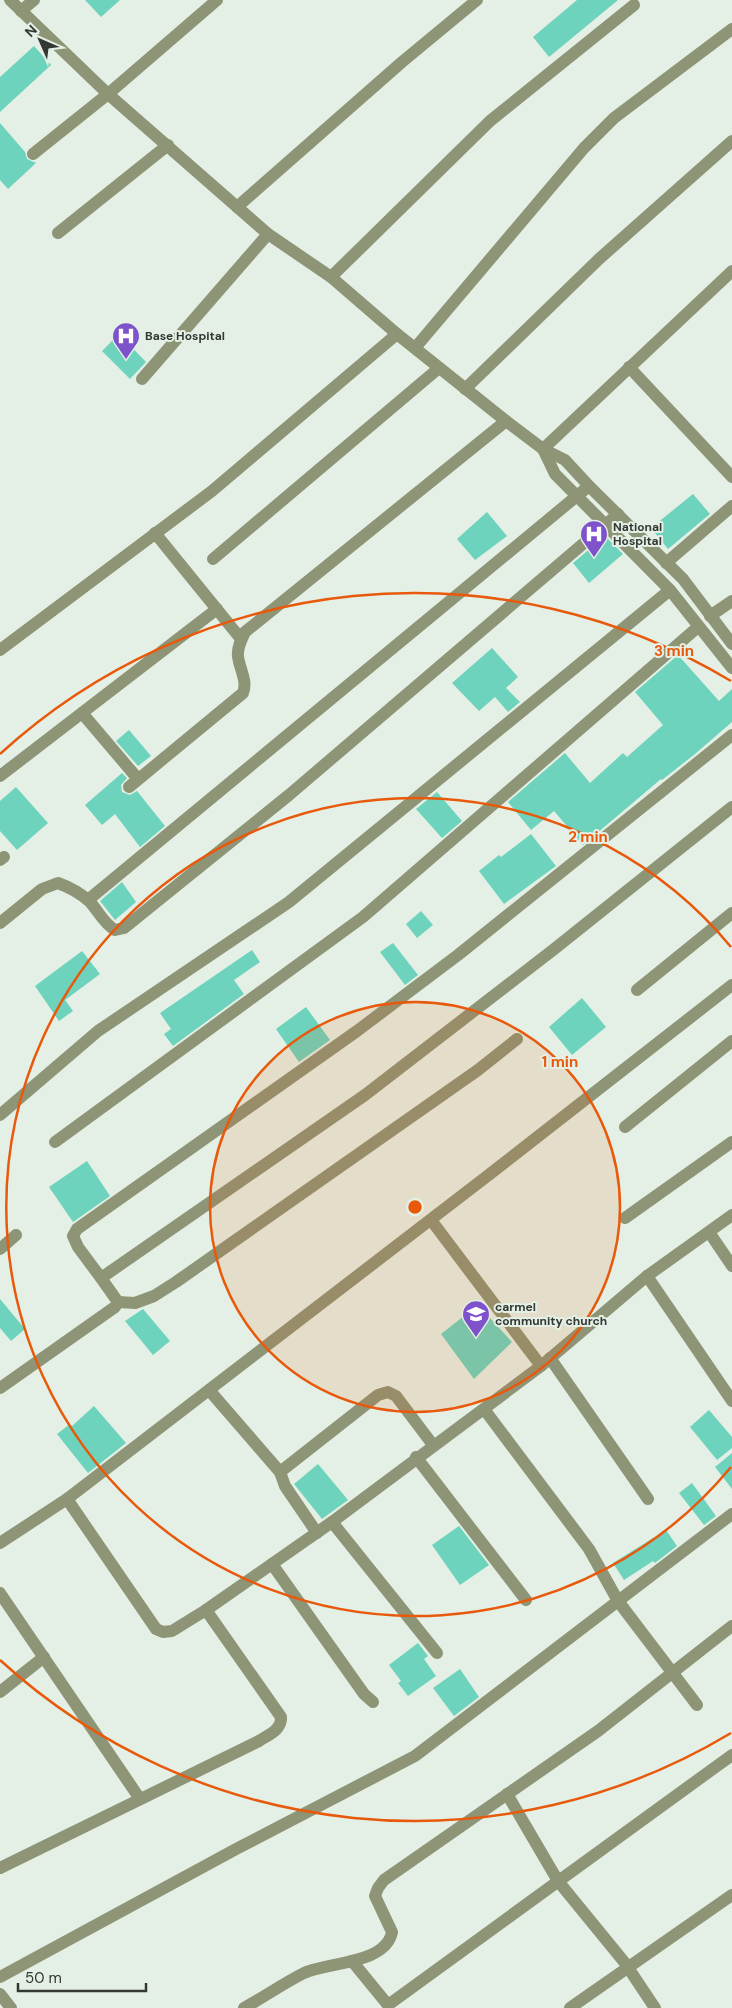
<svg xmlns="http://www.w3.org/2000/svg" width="732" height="2008" font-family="'DM Sans',sans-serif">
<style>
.building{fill:#6dd3bd}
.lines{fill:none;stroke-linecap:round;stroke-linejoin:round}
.minor{stroke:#8e9576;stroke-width:12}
.ring{fill:none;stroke:#e8590c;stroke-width:2.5}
.labels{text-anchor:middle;stroke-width:4;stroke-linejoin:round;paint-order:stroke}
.poi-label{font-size:12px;font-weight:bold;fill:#333834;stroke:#e4f0e5;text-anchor:start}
.centre{fill:#e8590c;stroke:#e4f0e5;stroke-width:2.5}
.ring-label{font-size:15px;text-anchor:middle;font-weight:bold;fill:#e8590c;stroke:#e4f0e5;stroke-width:4;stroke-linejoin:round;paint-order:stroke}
</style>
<rect width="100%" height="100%" fill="#e4f0e5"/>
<!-- building -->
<g class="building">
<path d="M85,0H120L101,17Z"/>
<path d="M577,0H618L549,57L533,37Z"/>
<path d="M34,46L51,65L0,112V77Z"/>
<path d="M0,123L25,152L27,159L36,163L8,189L0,180Z"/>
<path d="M119,334L146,362L130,379L102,351Z"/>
<path d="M693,494L710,514L668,549L651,528Z"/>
<path d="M487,512L507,536L475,560L457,539Z"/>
<path d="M605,536L623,554L589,583L573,563Z"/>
<path d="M492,648L518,677L506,688L520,702L508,712L495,697L479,711L452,683Z"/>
<path d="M678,655L719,701L732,689V722L695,754L662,780L661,779L583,845L554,811L531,830L508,802L565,753L590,783L623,753L627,757L663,725L635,692Z"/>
<path d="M129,730L151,756L138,766L116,741Z"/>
<path d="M122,773L127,778L121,785L122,792L130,795L137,791L165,826L140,847L115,814L102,825L85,805Z"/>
<path d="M16,787L48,823L17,850L0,831V801Z"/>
<path d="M437,792L462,821L442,838L416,809Z"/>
<path d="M531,834L556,866L504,904L479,871L499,855L501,857Z"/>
<path d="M122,882L136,902L115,920L100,901Z"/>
<path d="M421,911L433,925L417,938L406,924Z"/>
<path d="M393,943L418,975L405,985L380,952Z"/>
<path d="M252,950L260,962L234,980L244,994L173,1046L164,1034L171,1029L160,1013Z"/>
<path d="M82,951L100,974L65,1000L73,1011L59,1021L35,986Z"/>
<path d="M582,998L606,1027L572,1055L549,1027Z"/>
<path d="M306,1007L330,1040L299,1062L276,1029Z"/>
<path d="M87,1161L110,1196L73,1222L49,1187Z"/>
<path d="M0,1299L25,1329L11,1341L0,1328Z"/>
<path d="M478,1305L512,1342L474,1379L441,1334Z"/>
<path d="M143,1309L170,1341L153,1355L125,1321Z"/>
<path d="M94,1406L126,1443L88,1473L57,1434L70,1424L72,1426Z"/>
<path d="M709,1410L732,1437V1448L717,1460L690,1427Z"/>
<path d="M732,1453V1489L715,1467Z"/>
<path d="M318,1464L348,1500L322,1519L294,1484Z"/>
<path d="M692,1483L716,1516L704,1525L679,1493Z"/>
<path d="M459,1526L489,1565L460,1585L432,1545Z"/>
<path d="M666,1530L677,1546L655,1563L653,1561L624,1580L613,1563Z"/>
<path d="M418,1643L428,1656L424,1659L436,1676L408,1696L398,1683L401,1681L389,1665Z"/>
<path d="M460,1669L479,1697L454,1716L433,1688Z"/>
</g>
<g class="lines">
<!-- minor -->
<g class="minor">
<path d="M10,0L108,94L268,234L331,277L397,334L506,421L543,449L565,460L589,486L683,579L732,644"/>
<path d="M21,11L34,0"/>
<path d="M33,154L108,94L217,0"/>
<path d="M237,207L402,62L477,0"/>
<path d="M58,233L168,145"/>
<path d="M331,277L490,121L634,5"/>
<path d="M415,348L584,148L614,118L732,29"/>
<path d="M629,367L732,477"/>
<path d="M142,379L268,234"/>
<path d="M465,389L599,259L732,141"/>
<path d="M543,449L555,474L670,590L732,668"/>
<path d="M543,449L732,271"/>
<path d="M155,533L241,639"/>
<path d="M213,559L439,368"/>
<path d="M666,563L732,506"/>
<path d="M710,616L732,601"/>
<path d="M0,650L212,491L397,334"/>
<path d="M82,713L138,779"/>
<path d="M0,776L217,609"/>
<path d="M129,787L243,693C248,681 239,668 238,656C237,648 241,640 245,632L506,421"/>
<path d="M0,860L4,857"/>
<path d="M88,900L589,486"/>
<path d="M0,923L42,889L58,883C69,887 80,893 89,901C98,910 103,923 115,930L124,928L289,795L618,514"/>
<path d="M637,990L732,913"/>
<path d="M0,1115L98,1031L289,902L670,590"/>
<path d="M625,1127L732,1041"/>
<path d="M55,1142L363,917L698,627"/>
<path d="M625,1218L732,1142"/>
<path d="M431,1220L541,1366"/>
<path d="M709,1232L732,1266"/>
<path d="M0,1249L16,1235"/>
<path d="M647,1276L732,1401"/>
<path d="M101,1278L78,1247L73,1236L77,1229L357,1031L458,955L732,735"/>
<path d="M118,1302L135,1303L154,1296L176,1282L478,1070L517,1039"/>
<path d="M550,1358L648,1499"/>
<path d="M0,1388L115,1307L118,1302L101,1278L365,1095L553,950L732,807"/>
<path d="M209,1390L280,1472"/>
<path d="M484,1409L589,1549L618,1601L697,1705"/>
<path d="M416,1457L526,1600"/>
<path d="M67,1499L156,1629L163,1632L172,1631L206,1610L332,1522L541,1366L647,1276L732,1215"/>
<path d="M332,1522L437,1653"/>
<path d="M317,1533L285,1486L280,1472L378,1395L388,1392L396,1396L433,1445"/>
<path d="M0,1543L67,1499L486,1177L732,985"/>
<path d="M272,1564L364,1694L373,1702"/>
<path d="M0,1593L140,1799"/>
<path d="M0,1692L44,1657"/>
<path d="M507,1794L558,1881L625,1963L655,2008"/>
<path d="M0,1868L259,1741C268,1735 282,1730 281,1717L206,1610"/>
<path d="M352,1961L388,2005L732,1755"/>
<path d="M0,1977L238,1848L415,1756L732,1514"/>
<path d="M0,1994L11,2008"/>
<path d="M244,2008C264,1997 284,1983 304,1973C328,1962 386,1964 392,1932L375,1896L378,1888L384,1880L598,1731L732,1626"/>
<path d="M570,2008L732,1895"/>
</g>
</g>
<!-- distance rings -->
<circle cx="415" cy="1207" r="205" fill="#e8590c" fill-opacity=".12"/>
<g class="ring">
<circle cx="415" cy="1207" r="205"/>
<path d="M731 1467A409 409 0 1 1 731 947"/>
<path d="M731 1733A614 614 0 0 1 0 1660M0 754A614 614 0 0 1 731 681"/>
</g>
<!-- icons -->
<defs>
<g id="hospital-pin" transform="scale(1.4375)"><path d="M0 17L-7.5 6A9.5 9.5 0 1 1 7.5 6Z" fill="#7e52cb" stroke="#e4f0e5"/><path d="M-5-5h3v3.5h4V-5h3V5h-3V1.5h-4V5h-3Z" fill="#fff"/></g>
<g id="school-pin" transform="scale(1.4375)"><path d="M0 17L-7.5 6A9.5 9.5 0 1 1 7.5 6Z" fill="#7e52cb" stroke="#e4f0e5"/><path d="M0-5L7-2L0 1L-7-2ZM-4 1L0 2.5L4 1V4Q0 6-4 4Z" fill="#fff"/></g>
</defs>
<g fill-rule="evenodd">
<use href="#hospital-pin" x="126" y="336"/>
<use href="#hospital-pin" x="594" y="534"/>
<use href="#school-pin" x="476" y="1314"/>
</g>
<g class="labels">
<!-- poi labels -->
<g class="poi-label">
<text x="145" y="340">Base Hospital</text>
<text x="613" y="531">National<tspan x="613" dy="14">Hospital</tspan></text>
<text x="495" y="1311">carmel<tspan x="495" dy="14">community church</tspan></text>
</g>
</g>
<circle cx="415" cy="1207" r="8" class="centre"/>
<g class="ring-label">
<text x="674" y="656">3 min</text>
<text x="588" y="842">2 min</text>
<text x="560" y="1067">1 min</text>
</g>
<!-- north arrow -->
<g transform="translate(40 40) rotate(315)" stroke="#e4f0e5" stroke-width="4" paint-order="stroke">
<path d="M0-4L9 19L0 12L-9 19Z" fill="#333834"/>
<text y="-8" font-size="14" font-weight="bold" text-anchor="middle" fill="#333834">N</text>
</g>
<!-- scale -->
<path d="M18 1983v8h128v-8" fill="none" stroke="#333834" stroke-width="2.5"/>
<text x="25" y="1983" font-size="15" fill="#333834" stroke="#e4f0e5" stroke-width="4" paint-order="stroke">50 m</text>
</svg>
